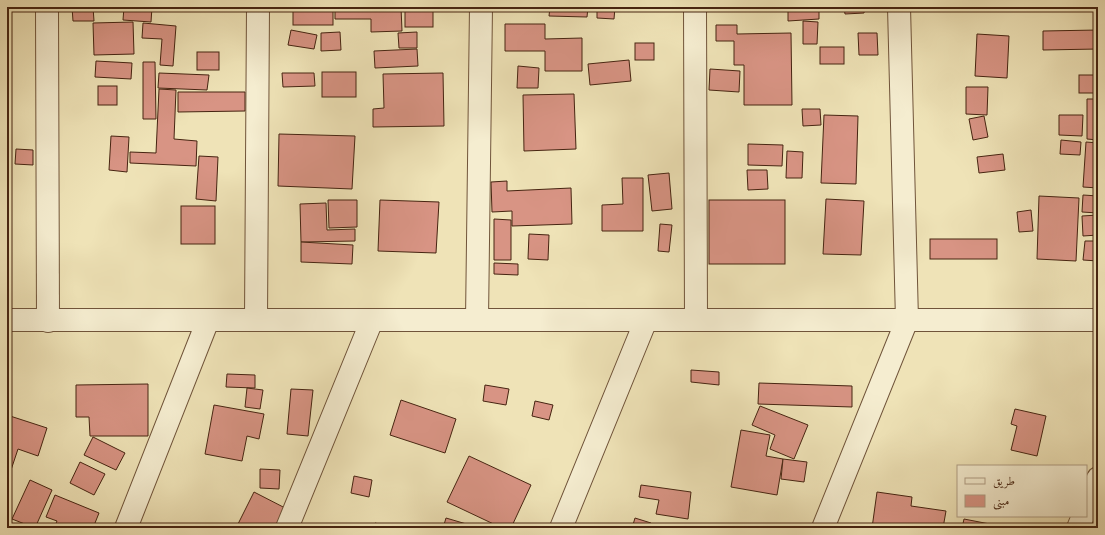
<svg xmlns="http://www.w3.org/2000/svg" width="1105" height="535" font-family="Vollkorn,Amiri,serif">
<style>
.building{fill:#d89484;stroke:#462411}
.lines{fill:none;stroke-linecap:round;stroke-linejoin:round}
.street-casing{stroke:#70543a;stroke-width:24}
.street{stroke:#f5edd0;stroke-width:22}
</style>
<rect width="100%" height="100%" fill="#efe3b7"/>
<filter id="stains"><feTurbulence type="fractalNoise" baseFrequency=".005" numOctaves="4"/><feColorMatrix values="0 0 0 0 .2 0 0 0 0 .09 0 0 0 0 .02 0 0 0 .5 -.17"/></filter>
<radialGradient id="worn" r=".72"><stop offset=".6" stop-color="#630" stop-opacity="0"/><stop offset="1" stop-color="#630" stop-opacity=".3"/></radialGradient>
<!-- building -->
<g class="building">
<path d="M72,7H93L94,21H73Z"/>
<path d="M124,7H152L151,22L123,20Z"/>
<rect x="293" y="7" width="40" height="18"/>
<path d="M335,7H401L402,31L371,32V19H335Z"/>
<rect x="405" y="7" width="28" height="20"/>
<path d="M550,7H588L587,17L549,16Z"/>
<path d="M597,7H615L614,19L597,18Z"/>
<path d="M788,7H819V19L788,21Z"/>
<path d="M844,7H865L864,13L845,14Z"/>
<path d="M803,21L818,22L817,44H803Z"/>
<path d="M133,22L134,54L94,55L93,23Z"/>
<path d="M143,23L176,26L173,66L160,65L162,39L142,38Z"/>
<path d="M505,24H545V39L582,38V71H545V51H505Z"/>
<path d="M716,25H737V34L791,33L792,105H744V65H734V41H716Z"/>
<path d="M291,30L317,35L314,49L288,45Z"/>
<path d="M1098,30V49L1043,50V31Z"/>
<path d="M340,32L341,50L321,51V33Z"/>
<path d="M417,32V48H399L398,33Z"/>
<path d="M858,33H877L878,55H859Z"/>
<path d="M977,34L1009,36L1007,78L975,76Z"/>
<rect x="635" y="43" width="19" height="17"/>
<rect x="820" y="47" width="24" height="17"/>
<path d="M417,49L418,66L375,68L374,51Z"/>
<rect x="197" y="52" width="22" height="18"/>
<path d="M629,60L631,81L590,85L588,64Z"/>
<path d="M96,61L132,63L131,79L95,77Z"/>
<path d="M143,62H155L156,119H143Z"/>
<path d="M518,66L539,68L538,88H517Z"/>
<path d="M710,69L740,71L739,92L709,90Z"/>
<rect x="322" y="72" width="34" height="25"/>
<path d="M159,73L209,75L207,90L158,88Z"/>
<path d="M282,73H314L315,86L283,87Z"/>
<path d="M443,73L444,126L373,127V109L384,108L383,74Z"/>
<rect x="1079" y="75" width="19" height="18"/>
<rect x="98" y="86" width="19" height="19"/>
<path d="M966,87H988L987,115L966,114Z"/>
<path d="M159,89L176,90L174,139L197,141L196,166L130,163V152L156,153Z"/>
<path d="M178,92H245V111L178,112Z"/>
<path d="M574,94L576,149L524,151L523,95Z"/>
<path d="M1087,99H1098V140L1087,139Z"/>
<path d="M802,109H820L821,125L803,126Z"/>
<path d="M824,115L858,116L856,184L821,183Z"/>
<path d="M1059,115H1083L1082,136L1059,135Z"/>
<path d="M984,116L988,137L973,140L969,119Z"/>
<path d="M279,134L355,136L352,189L278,186Z"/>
<path d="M111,136L129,137L127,172L109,170Z"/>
<path d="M1061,140L1081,142L1080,155L1060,154Z"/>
<path d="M1086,142L1098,143V188L1083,187Z"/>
<path d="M748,144L783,145L782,166L748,165Z"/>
<path d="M16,149L33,150V165L15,164Z"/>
<path d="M787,151L803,152L802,178H786Z"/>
<path d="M1003,154L1005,170L979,173L977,157Z"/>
<path d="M199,156L218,157L216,201L196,199Z"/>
<path d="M747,170H767L768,189L748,190Z"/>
<path d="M669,173L672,209L652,211L648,175Z"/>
<path d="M622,178H643V231H602V205L623,204Z"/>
<path d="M507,181V191L571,188L572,224L512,226V211L492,212L491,182Z"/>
<path d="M1083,195L1098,196V213L1082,212Z"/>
<path d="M1039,196L1079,198L1076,261L1037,259Z"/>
<path d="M826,199L864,201L861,255L823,254Z"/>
<path d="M328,200H357V227L329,228Z"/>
<path d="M380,200L439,202L436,253L378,251Z"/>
<rect x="709" y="200" width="76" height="64"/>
<path d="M326,203L327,230L355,229V241L301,242L300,204Z"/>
<rect x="181" y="206" width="34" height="38"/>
<path d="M1031,210L1033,231L1019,232L1017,212Z"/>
<path d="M1098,215V235L1083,236L1082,216Z"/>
<path d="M494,219L511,220V260H494Z"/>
<path d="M660,224L672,225L669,252L658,251Z"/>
<path d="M529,234L549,235L548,260L528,259Z"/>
<rect x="930" y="239" width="67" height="20"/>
<path d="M1085,241H1098V261L1083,260Z"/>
<path d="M301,242L353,245L352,264L301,262Z"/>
<path d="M494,263L518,264V275L494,274Z"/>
<path d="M691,370L719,372V385L691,382Z"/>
<path d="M227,374L255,375V388L226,387Z"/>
<path d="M759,383L852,386V407L758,404Z"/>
<path d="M148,384V436H90L89,417H76V385Z"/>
<path d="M485,385L509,389L506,405L483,401Z"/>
<path d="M247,388L263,390L260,409L245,407Z"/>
<path d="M291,389L313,390L308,436L287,434Z"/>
<path d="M401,400L456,419L445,453L390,435Z"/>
<path d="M535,401L553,405L549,420L532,416Z"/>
<path d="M214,405L264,414L259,439L247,436L242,461L205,454Z"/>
<path d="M760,406L808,425L794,459L770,449L775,435L752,425Z"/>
<path d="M1015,409L1046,416L1037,456L1011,450L1017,426L1011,424Z"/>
<path d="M7,415L47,428L38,456L18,449L11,470L7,469Z"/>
<path d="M741,430L770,435L766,456L783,459L777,495L731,487Z"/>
<path d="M93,437L125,453L116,470L84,455Z"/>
<path d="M469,456L531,485L511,528H502L447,502Z"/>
<path d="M783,459L807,462L804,482L781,479Z"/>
<path d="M80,462L105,474L94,495L70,483Z"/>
<path d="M260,469L280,470L279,489L260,488Z"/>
<path d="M354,476L372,480L369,497L351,493Z"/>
<path d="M30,480L52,490L35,528L12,519Z"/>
<path d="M641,485L691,492L688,519L656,514L659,500L639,497Z"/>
<path d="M254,492L289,510L280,528H236Z"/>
<path d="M877,492L912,497L911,506L946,511L943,528H872Z"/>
<path d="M55,495L99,513L93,528H54L57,521L46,517Z"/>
<path d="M446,518L480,528H443Z"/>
<path d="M635,518L651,523L650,528H632Z"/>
<path d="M964,519L1000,526L999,528H962Z"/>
<path d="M375,523L393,528H374Z"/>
<path d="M333,524L357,525V528H333Z"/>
</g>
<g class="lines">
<!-- street casing -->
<g class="street-casing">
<g id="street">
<path d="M47,7L48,321"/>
<path d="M695,7L696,320"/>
<path d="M256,319L258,7"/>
<path d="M7,320H1098"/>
<path d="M477,320L481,7"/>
<path d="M1086,508L1098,478"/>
<path d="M126,528L208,320"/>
<path d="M287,528L372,320"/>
<path d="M561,528L646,320"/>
<path d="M823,528L907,320L899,7"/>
<path d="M1078,528L1083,516"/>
</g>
</g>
<!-- street -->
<use href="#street" class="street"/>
</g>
<!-- margin -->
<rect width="1105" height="535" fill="none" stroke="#efe3b7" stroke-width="24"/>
<rect x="8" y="8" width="1089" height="519" fill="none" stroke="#462411" stroke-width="2"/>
<rect x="12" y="12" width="1081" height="511" fill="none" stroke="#462411"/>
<!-- legend -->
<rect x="957" y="465" width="130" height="52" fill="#f5edd0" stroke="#af9d84"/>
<rect x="965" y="478" width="20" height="6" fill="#f5edd0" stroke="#af9d84"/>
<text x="993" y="485" font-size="12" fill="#462411">طريق</text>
<rect x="965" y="495" width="20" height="12" fill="#d89484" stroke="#af9d84"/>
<text x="993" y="505" font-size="12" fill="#462411">مبنى</text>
<rect width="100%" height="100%" filter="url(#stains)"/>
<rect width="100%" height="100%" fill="url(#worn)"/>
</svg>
